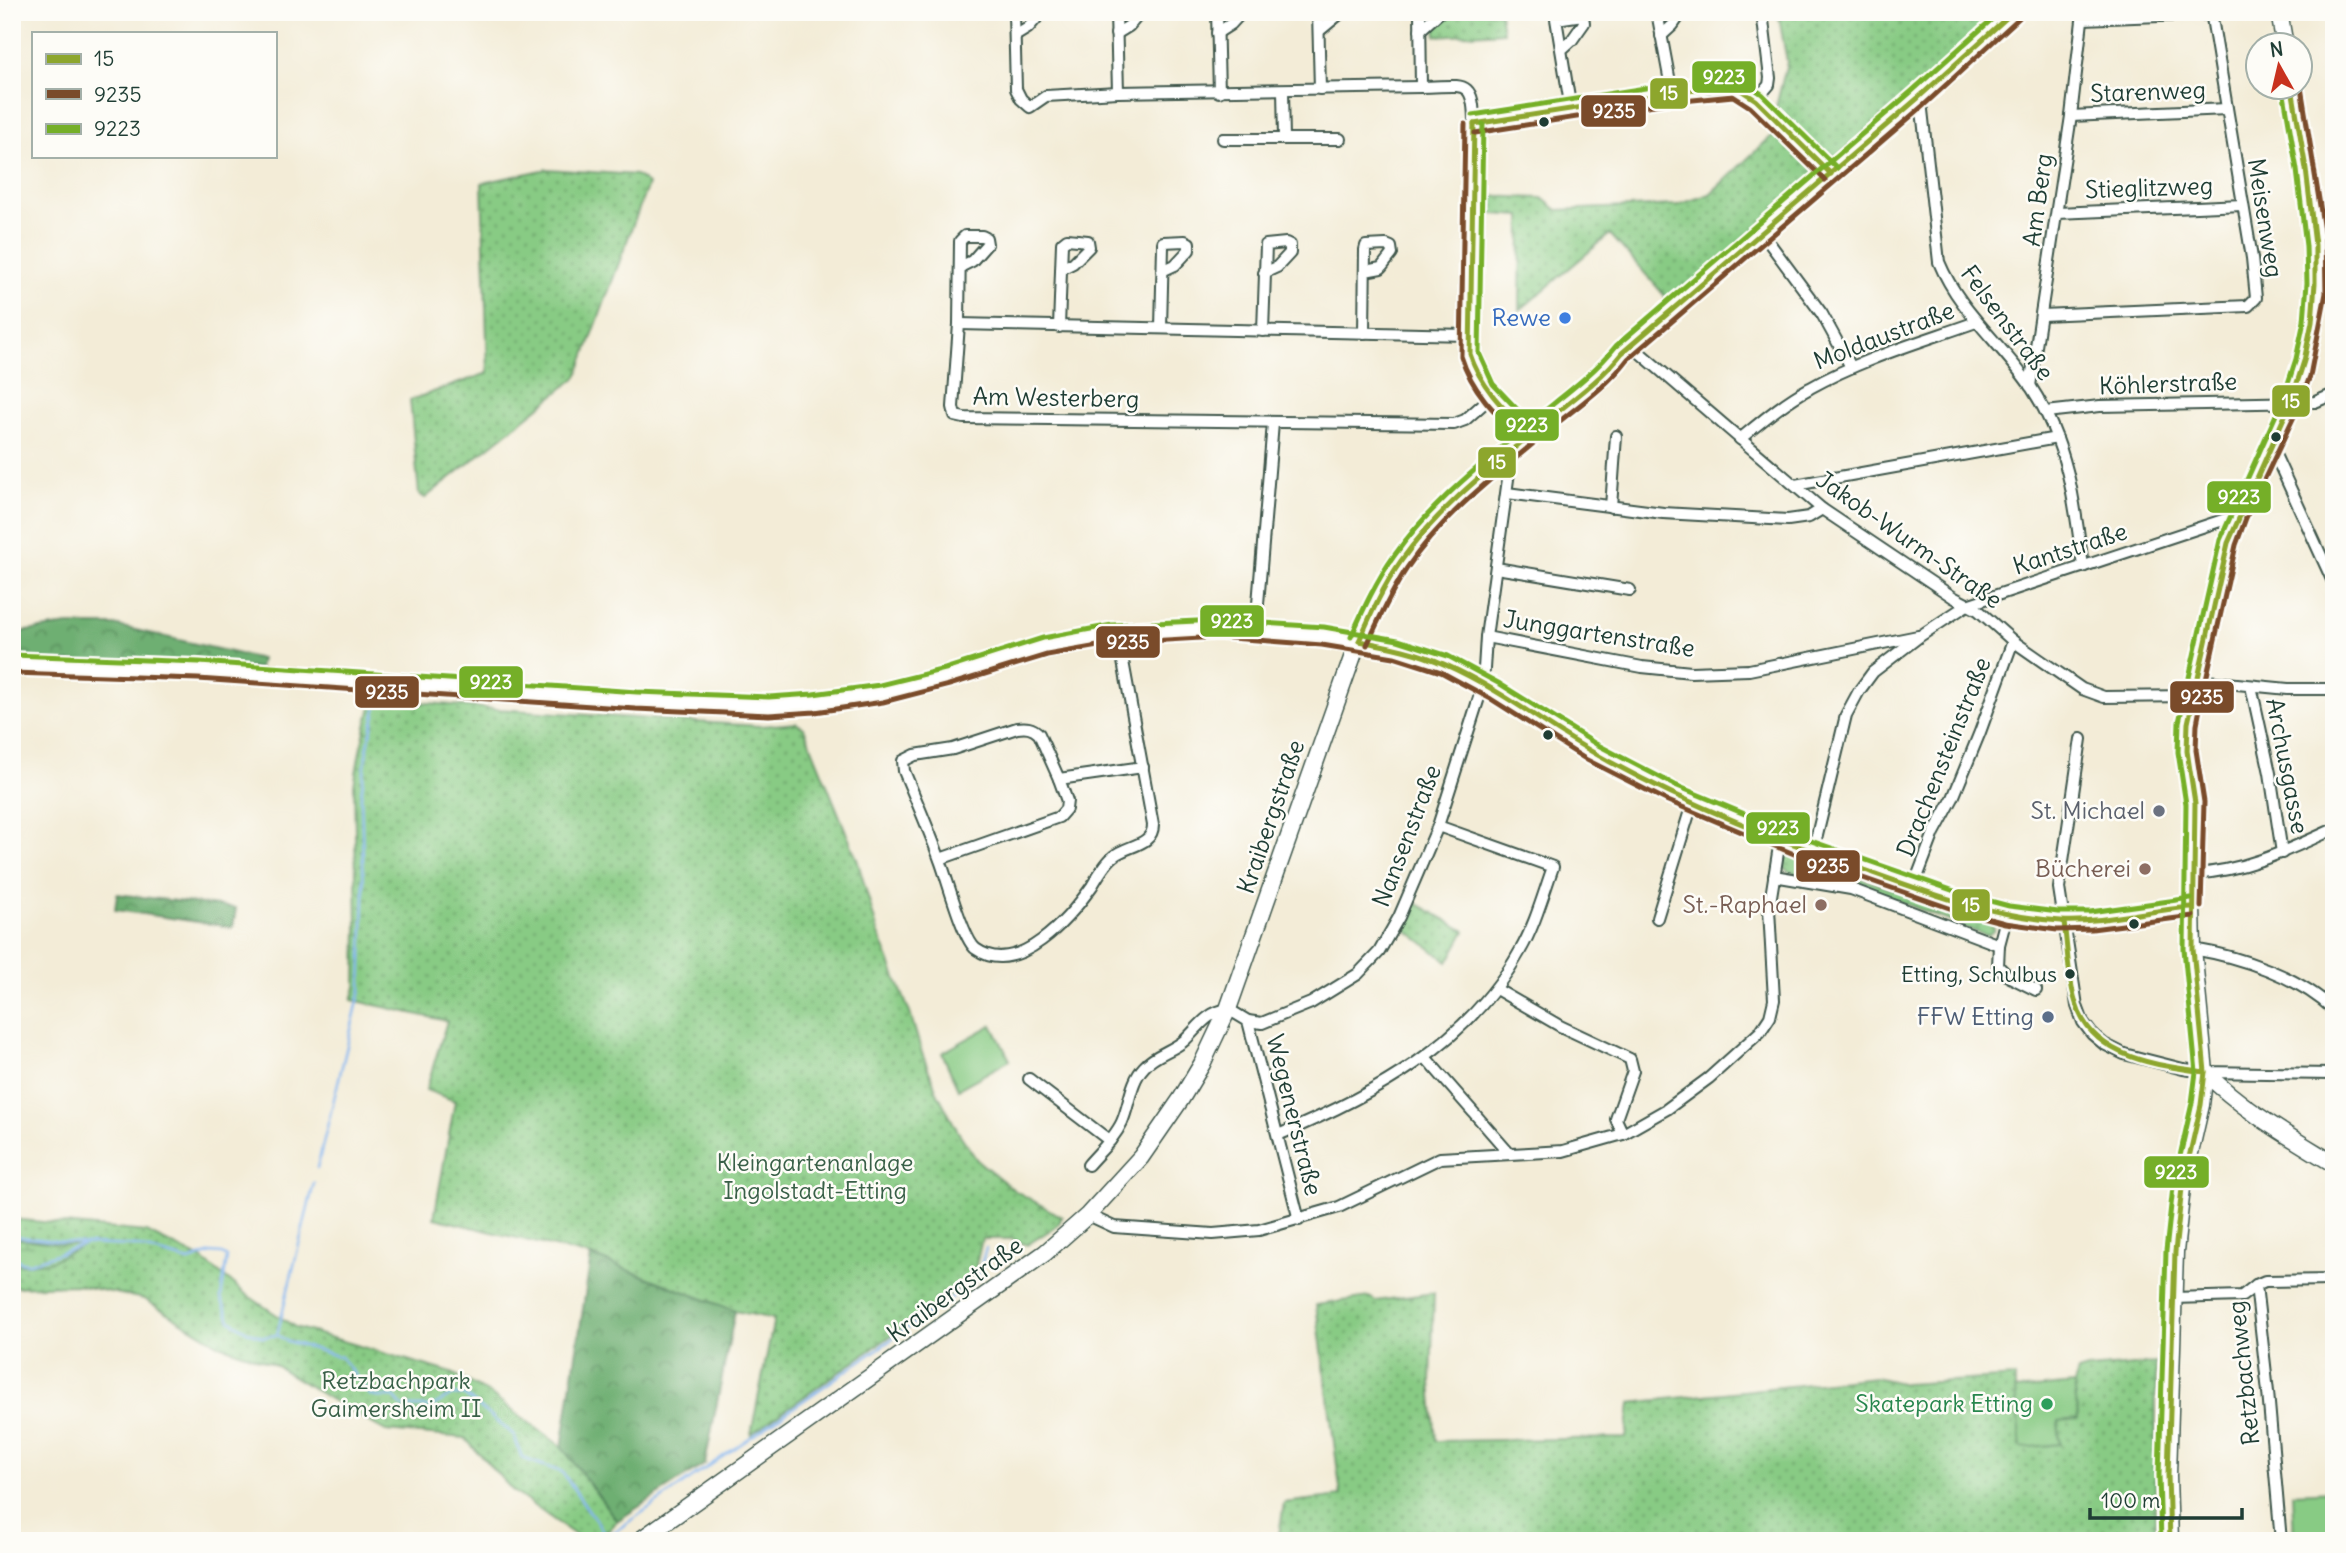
<svg xmlns="http://www.w3.org/2000/svg" width="2346" height="1553" font-family="Delius,sans-serif">
<style>
.green{fill:url(#green-dots);stroke:#54845c;stroke-width:2}
.forest{fill:url(#forest-crowns);stroke:#467653;stroke-width:2}
.wetland{fill:url(#wetland-marsh);stroke:#54845c;stroke-width:2}
.pitch{fill:#88cb84;stroke:#54845c;stroke-width:2}
.lines{fill:none;stroke-linecap:round;stroke-linejoin:round}
.stream{stroke:#83b5ef;stroke-width:2.5}
.street-casing{stroke:#3f574c;stroke-width:14}
.secondary-casing{stroke:#3f574c;stroke-width:19}
.street{stroke:#fff;stroke-width:10}
.secondary{stroke:#fff;stroke-width:16}
.bus-1-casing{stroke:#fdfcf7;stroke-width:10}
.bus-2-casing{stroke:#fdfcf7;stroke-width:10}
.bus-3-casing{stroke:#fdfcf7;stroke-width:10}
.bus-1{stroke:#8da62d;stroke-width:5}
.bus-2{stroke:#7a4b2a;stroke-width:5}
.bus-3{stroke:#75af28;stroke-width:5}
.bus-dot{fill:#1f3d34;stroke:#fdfcf7;stroke-width:2.5}
.shop-dot{fill:#3f7fe0;stroke:#fdfcf7;stroke-width:2.5}
.worship-dot{fill:#6b7280;stroke:#fdfcf7;stroke-width:2.5}
.education-dot{fill:#8d6e63;stroke:#fdfcf7;stroke-width:2.5}
.service-dot{fill:#5c6f8a;stroke:#fdfcf7;stroke-width:2.5}
.leisure-dot{fill:#2e9e5b;stroke:#fdfcf7;stroke-width:2.5}
.labels{text-anchor:middle;stroke-width:5;stroke-linejoin:round;paint-order:stroke}
.bus-label{font-size:22px;fill:#1f3d34;stroke:#fdfcf7;text-anchor:end}
.street-label{font-size:24px;fill:#1f3d34;stroke:#fdfcf7}
.shop-label{font-size:24px;fill:#366cbe;stroke:#fdfcf7;text-anchor:end}
.worship-label{font-size:24px;fill:#5b616d;stroke:#fdfcf7;text-anchor:end}
.education-label{font-size:24px;fill:#785e54;stroke:#fdfcf7;text-anchor:end}
.service-label{font-size:24px;fill:#4e5e75;stroke:#fdfcf7;text-anchor:end}
.park-label{font-size:24px;fill:#396048;stroke:#fdfcf7}
.leisure-label{font-size:24px;fill:#27864d;stroke:#fdfcf7;text-anchor:end}
.line-badge{stroke:#fdfcf7;stroke-width:2.5}
.badge-label{font-size:19px;text-anchor:middle;font-weight:bold;fill:#fff}
</style>
<defs>
<pattern id="green-dots" width="8" height="8" patternUnits="userSpaceOnUse" patternTransform="scale(1.75)"><rect width="8" height="8" fill="#88cb84"/><path d="M2 2h.1M6 6h.1" fill="none" stroke="#6fa66d" stroke-width="1.8" stroke-linecap="round"/></pattern>
<pattern id="forest-crowns" width="20" height="18" patternUnits="userSpaceOnUse" patternTransform="scale(1.75)"><rect width="20" height="18" fill="#6eaf72"/><path d="M2 6a3 3 0 1 1 6 0M12 15a3 3 0 1 1 6 0" fill="none" stroke="#5a905e"/></pattern>
<pattern id="wetland-marsh" width="20" height="14" patternUnits="userSpaceOnUse" patternTransform="scale(1.75)"><rect width="20" height="14" fill="#88cb84"/><path d="M1 5h8M5 5V1M11 12h8M15 12V8" fill="none" stroke="#6fa66d"/></pattern>
</defs>
<rect width="100%" height="100%" fill="#fdfcf7"/>
<filter id="ink" filterUnits="userSpaceOnUse"><feTurbulence type="fractalNoise" baseFrequency=".0143" numOctaves="2"/><feDisplacementMap in="SourceGraphic" scale="14" xChannelSelector="R" yChannelSelector="G"/><feConvolveMatrix kernelMatrix="1 2 1 2 8 2 1 2 1" color-interpolation-filters="sRGB"/></filter>
<filter id="wash" filterUnits="userSpaceOnUse"><feTurbulence type="fractalNoise" baseFrequency=".00686" numOctaves="4" result="noise"/><feDisplacementMap in="SourceGraphic" scale="28" xChannelSelector="R" yChannelSelector="G"/><feGaussianBlur stdDeviation="1.57" result="paint"/><feColorMatrix in="noise" values="0 0 0 0 0 0 0 0 0 0 0 0 0 0 0 0 0 1.4 0 .05"/><feComposite in="paint" operator="in"/></filter>
<g filter="url(#wash)">
<rect width="100%" height="100%" fill="#f3ecd7"/>
<!-- green -->
<g class="green">
<path d="M1446,12H1500L1503,32L1436,36L1435,25Z"/>
<path d="M1778,12H2003L1988,28L1839,155H1825L1776,107L1787,62Z"/>
<path d="M1777,131L1812,166L1816,180L1673,305L1610,234L1520,310L1521,216L1481,213L1482,196L1542,198L1557,210L1677,205L1710,194Z"/>
<path d="M547,169L636,175L648,184L577,377L425,498L419,494L410,400L488,373L482,183Z"/>
<path d="M373,698L496,709L760,726L796,723L804,728L857,859L878,932L910,1013L922,1053L938,1094L957,1130L977,1160L1014,1190L1062,1217L1058,1225L1027,1245L1011,1239H982L973,1278L751,1434L774,1319L735,1311L591,1256L434,1218L455,1101L426,1090L447,1021L352,1000L356,987L357,928L354,785L360,751Z"/>
<path d="M1790,853L1886,887L1994,921V930L1987,936C1937,917 1887,894 1835,880C1819,876 1796,879 1784,867L1786,854Z"/>
<path d="M1414,902L1465,931L1448,962L1401,926Z"/>
<path d="M12,1219L146,1232L202,1259L247,1295L295,1327L452,1373L490,1394L562,1447L617,1521L602,1538L581,1539L513,1491L465,1438L386,1431L351,1412L273,1364L220,1345L144,1299L77,1285L12,1287Z"/>
<path d="M1434,1293L1431,1382L1436,1441L1626,1438L1630,1403L1875,1377L1905,1384L2015,1377V1390L2060,1444L2058,1420L2078,1418L2074,1384L2078,1372L2088,1369L2156,1363L2155,1541H1278L1284,1503L1341,1496L1316,1305L1369,1297L1376,1301Z"/>
</g>
<!-- forest -->
<g class="forest">
<path d="M68,625H114L261,659L259,669L12,660V633Z"/>
<path d="M117,894L236,908L233,927L115,910Z"/>
<path d="M591,1256L735,1311L705,1464L617,1521L562,1447Z"/>
</g>
<!-- wetland -->
<path class="wetland" d="M12,1238L20,1239L82,1246L49,1262L12,1265Z"/>
<!-- pitch -->
<g class="pitch">
<path d="M992,1025L1010,1060L958,1089L942,1053Z"/>
<path d="M2074,1384L2078,1419L2058,1421L2060,1444L2021,1448L2015,1390Z"/>
<path d="M2334,1491V1541H2294L2292,1493Z"/>
</g>
<g class="lines">
<!-- stream -->
<g class="stream">
<path d="M317,1168L361,989L364,895L361,796L367,750L377,705"/>
<path d="M12,1236L82,1244"/>
<path d="M12,1256L21,1262L30,1263L86,1244L136,1246L189,1261L211,1253L222,1254L227,1257L221,1298L230,1320L247,1331L263,1337L277,1335L287,1341L341,1357L370,1395L377,1397H394L403,1407H431L452,1395H464L514,1435L522,1458L562,1472L610,1541"/>
<path d="M277,1335L314,1183"/>
<path d="M607,1537L977,1280L986,1248"/>
</g>
</g>
</g>
<g filter="url(#ink)">
<g class="lines">
<!-- street casing -->
<g class="street-casing">
<g id="street">
<path d="M1014,12L1016,89L1021,99L1030,107L1046,96L1118,92L1421,87C1462,87 1474,76 1474,124L1470,354C1478,389 1506,411 1530,435"/>
<path d="M1116,12L1118,92"/>
<path d="M1217,12L1219,92"/>
<path d="M1318,12L1320,89"/>
<path d="M1420,12L1421,87"/>
<path d="M1657,12L1672,93"/>
<path d="M2083,19L2211,14"/>
<path d="M1420,30L1440,12"/>
<path d="M1319,31L1342,12"/>
<path d="M1217,33L1231,24L1242,12"/>
<path d="M1116,34L1129,26L1141,12"/>
<path d="M1015,36L1028,28L1042,12"/>
<path d="M1661,36L1673,25L1682,12"/>
<path d="M1561,50L1572,40L1584,23L1583,15L1556,19L1571,110"/>
<path d="M1283,90L1284,139H1340"/>
<path d="M1918,98L1922,110L1939,262C1959,311 2002,344 2031,387C2068,443 2075,503 2083,567"/>
<path d="M1756,100L1769,85L1770,78L1762,12"/>
<path d="M2071,116L2227,109"/>
<path d="M1474,124L1672,93L1725,86L1736,87L1756,100L1831,174"/>
<path d="M1223,139H1284"/>
<path d="M2057,213L2243,205"/>
<path d="M1762,233L1822,314L1851,367"/>
<path d="M960,267L972,261L987,244L986,238L982,236H965L960,241L959,324L953,407L955,416L964,418L1454,424L1465,420L1491,397"/>
<path d="M2042,315L2248,306L2256,298L2252,258L2211,12"/>
<path d="M959,324L1468,335"/>
<path d="M1059,327L1062,243L1067,239L1088,241L1089,247L1073,263L1061,269"/>
<path d="M1161,328L1163,246V242L1185,241L1189,243V250L1175,265L1162,271"/>
<path d="M1263,331L1266,245L1286,243L1290,245V253L1277,267L1264,273"/>
<path d="M1364,333L1365,250L1366,246L1386,245L1391,247L1392,254L1381,268L1365,271"/>
<path d="M1632,346L1822,509L1953,597L1978,610L2013,641L2082,689L2104,697L2193,696"/>
<path d="M2030,386L2071,116L2083,12"/>
<path d="M2046,412L2100,406L2315,402L2334,394"/>
<path d="M1740,439C1762,421 1784,402 1810,388C1861,359 1920,342 1976,322"/>
<path d="M2271,446L2334,584"/>
<path d="M1795,485L2057,438"/>
<path d="M1507,493L1663,513L1788,520L1809,517L1822,509"/>
<path d="M1611,507L1616,436"/>
<path d="M1496,568L1630,590"/>
<path d="M1256,628L1273,423"/>
<path d="M1486,637L1642,667L1691,672L1749,670L1918,636"/>
<path d="M2196,680L2288,689H2334"/>
<path d="M2251,686L2270,773L2282,853"/>
<path d="M2081,739L2059,888L2077,1006L2083,1022L2092,1034L2104,1044L2124,1054L2183,1069L2205,1072L2334,1074"/>
<path d="M1059,779L1039,734C1032,727 1026,727 1017,728L953,749L915,755L903,761L904,771C916,800 929,830 940,860C947,878 963,940 976,949C1018,979 1071,916 1092,886C1098,876 1105,863 1114,856C1127,845 1153,846 1153,825L1118,634"/>
<path d="M1813,852L1846,715L1859,691L1873,672L1920,636L1967,605L2238,515"/>
<path d="M940,859L1059,817L1066,809L1067,801L1059,779L1143,767"/>
<path d="M2193,874C2245,871 2286,851 2334,829"/>
<path d="M1774,876L1851,889L1999,945L2007,915"/>
<path d="M1913,888L1934,833L1953,798L1980,732L2013,641"/>
<path d="M1657,918L1692,804"/>
<path d="M1999,945L1998,966L2008,976L2036,990"/>
<path d="M2193,949C2241,957 2298,976 2334,1010"/>
<path d="M1496,989L1560,1026L1630,1059L1633,1071L1616,1119L1623,1134"/>
<path d="M1248,1021L1299,1220"/>
<path d="M1425,1057L1509,1153"/>
<path d="M1029,1079L1110,1141"/>
<path d="M1278,1135C1372,1096 1469,1044 1520,951C1535,925 1543,895 1553,867L1438,826"/>
<path d="M1088,1165C1100,1151 1114,1139 1122,1122C1130,1104 1130,1082 1144,1067C1155,1054 1173,1051 1185,1040C1200,1026 1206,1013 1228,1009L1248,1021L1262,1023L1311,1003L1358,974L1379,952L1399,917L1438,826L1483,685L1486,637L1509,472L1504,459"/>
<path d="M1088,1215L1114,1227L1213,1234L1259,1230L1339,1207L1440,1158L1563,1151L1623,1134L1667,1109L1709,1078L1760,1032L1770,1017L1774,1000L1769,909L1780,840"/>
<path d="M2256,1285L2268,1392L2281,1541"/>
<path d="M2173,1298L2242,1296L2256,1285L2265,1281L2334,1280"/>
</g>
</g>
<!-- secondary casing -->
<g class="secondary-casing">
<g id="secondary">
<path d="M2279,12L2285,46"/>
<path d="M1613,358L1632,346L1918,98L2013,12"/>
<path d="M12,664C178,666 344,680 509,692C566,696 622,700 679,703C709,704 739,707 769,706C828,704 890,694 947,677C991,664 1033,647 1078,639C1173,623 1264,626 1359,641C1392,647 1425,654 1456,670C1510,697 1558,735 1611,763C1691,806 1775,838 1861,869C1923,891 1990,917 2057,921C2102,924 2147,909 2192,907"/>
<path d="M2205,1072C2241,1109 2290,1137 2334,1164"/>
<path d="M639,1541L1045,1253L1088,1215L1141,1157L1181,1099L1202,1064L1228,1009L1356,647L1383,590L1402,560L1433,523L1582,390L1612,368L1622,353"/>
<path d="M2170,1541L2168,1475L2175,1252L2182,1188L2201,1105L2205,1072L2193,949L2192,907L2195,803L2187,751L2188,723L2228,543C2245,495 2273,451 2291,402C2335,291 2310,200 2292,88"/>
</g>
</g>
<!-- street -->
<use href="#street" class="street"/>
<!-- secondary -->
<use href="#secondary" class="secondary"/>
<!-- bus-1 casing -->
<g class="bus-1-casing">
<g id="bus-1">
<path d="M1474,124L1672,93L1725,86L1736,87L1756,100L1831,174"/>
<path d="M1474,124L1470,354C1481,388 1505,410 1530,435"/>
<path d="M1359,641C1371,614 1384,585 1401,561C1439,507 1493,466 1543,424C1570,401 1600,381 1622,353L1918,98L2013,12"/>
<path d="M1359,641C1388,646 1418,652 1446,665C1505,691 1556,734 1614,764C1693,807 1777,839 1862,869C1926,892 1992,917 2061,921C2105,923 2148,910 2192,907"/>
<path d="M2064,922C2068,952 2068,984 2079,1012C2099,1059 2161,1066 2205,1072"/>
<path d="M2170,1541L2168,1475L2175,1252L2182,1188L2201,1105L2205,1072L2193,949L2195,803L2187,751L2188,723L2228,543L2291,402L2304,361L2312,322L2315,283V245L2306,169L2292,88"/>
</g>
</g>
<!-- bus-2 casing -->
<g class="bus-2-casing">
<g id="bus-2">
<path d="M1465,124L1461,356C1472,392 1497,415 1524,441"/>
<path d="M1475,133L1673,102L1733,96L1750,107L1825,180"/>
<path d="M1367,645C1379,619 1391,592 1407,568C1443,514 1499,473 1549,430C1576,407 1606,388 1628,359L1924,105L2019,18"/>
<path d="M12,673L198,679L636,709L769,715L815,712L883,702L949,685L1047,655L1115,643L1218,637L1322,645L1394,657L1441,672L1491,699L1587,760L1668,801L1794,854L1955,910L2005,923L2057,930L2092,929L2193,916"/>
<path d="M2201,907L2204,802L2196,750L2197,724L2202,698L2236,545L2246,518L2299,406L2310,376L2326,293L2325,237L2301,87"/>
</g>
</g>
<!-- bus-3 casing -->
<g class="bus-3-casing">
<g id="bus-3">
<path d="M1473,115L1671,84L1724,77L1738,78L1762,94L1837,168"/>
<path d="M1483,124L1479,353L1493,384L1536,429"/>
<path d="M1351,637C1363,610 1376,581 1394,556C1431,503 1483,463 1532,421C1561,397 1592,376 1616,346L1912,91L2000,12"/>
<path d="M12,655L199,662L637,692L769,697L813,694L880,685L945,669L1043,638L1112,625L1218,620L1324,627L1398,640L1448,656L1500,684L1596,744L1675,785L1800,837L1960,893L2009,906L2058,912H2090L2191,898"/>
<path d="M2161,1541L2159,1475L2166,1251L2173,1187L2192,1103L2196,1072L2184,949L2186,804L2178,752L2179,722L2220,540L2283,399L2296,359L2304,321L2307,283L2306,246L2297,170L2283,89"/>
</g>
</g>
<!-- bus-1 -->
<use href="#bus-1" class="bus-1"/>
<!-- bus-2 -->
<use href="#bus-2" class="bus-2"/>
<!-- bus-3 -->
<use href="#bus-3" class="bus-3"/>
</g>
</g>
<!-- markers -->
<g class="bus-dot">
<circle cx="1544" cy="122" r="6"/>
<circle cx="2276" cy="437" r="6"/>
<circle cx="1548" cy="735" r="6"/>
<circle cx="2134" cy="924" r="6"/>
<circle cx="2070" cy="974" r="6"/>
</g>
<circle class="shop-dot" cx="1565" cy="318" r="7"/>
<circle class="worship-dot" cx="2159" cy="811" r="7"/>
<g class="education-dot">
<circle cx="2145" cy="869" r="7"/>
<circle cx="1821" cy="905" r="7"/>
</g>
<circle class="service-dot" cx="2048" cy="1017" r="7"/>
<circle class="leisure-dot" cx="2047" cy="1404" r="7"/>
<g class="labels">
<!-- bus labels -->
<g class="bus-label">
<text x="2057" y="982">Etting, Schulbus</text>
</g>
<!-- street labels -->
<g class="street-label">
<text transform="translate(2148 92) rotate(-2)" y="8">Starenweg</text>
<text transform="translate(2149 188) rotate(-2)" y="8">Stieglitzweg</text>
<text transform="translate(2038 200) rotate(-82)" y="8">Am Berg</text>
<text transform="translate(2265 218) rotate(81)" y="8">Meisenweg</text>
<text transform="translate(2007 323) rotate(53)" y="8">Felsenstraße</text>
<text transform="translate(1884 336) rotate(-21)" y="8">Moldaustraße</text>
<text transform="translate(2168 384) rotate(-2)" y="8">Köhlerstraße</text>
<text transform="translate(1056 398) rotate(1)" y="8">Am Westerberg</text>
<text transform="translate(1909 540) rotate(35)" y="8">Jakob-Wurm-Straße</text>
<text transform="translate(2070 549) rotate(-18)" y="8">Kantstraße</text>
<text transform="translate(1599 634) rotate(9)" y="8">Junggartenstraße</text>
<text transform="translate(1944 757) rotate(-68)" y="8">Drachensteinstraße</text>
<text transform="translate(2287 766) rotate(79)" y="8">Archusgasse</text>
<text transform="translate(1271 817) rotate(-71)" y="8">Kraibergstraße</text>
<text transform="translate(1407 836) rotate(-69)" y="8">Nansenstraße</text>
<text transform="translate(1294 1115) rotate(76)" y="8">Wegenerstraße</text>
<text transform="translate(955 1290) rotate(-36)" y="8">Kraibergstraße</text>
<text transform="translate(2244 1373) rotate(-96)" y="8">Retzbachweg</text>
</g>
<!-- shop labels -->
<g class="shop-label">
<text x="1551" y="326">Rewe</text>
</g>
<!-- worship labels -->
<g class="worship-label">
<text x="2145" y="819">St. Michael</text>
</g>
<!-- education labels -->
<g class="education-label">
<text x="2131" y="877">Bücherei</text>
<text x="1807" y="913">St.-Raphael</text>
</g>
<!-- service labels -->
<g class="service-label">
<text x="2034" y="1025">FFW Etting</text>
</g>
<!-- park labels -->
<g class="park-label">
<text x="815" y="1171">Kleingartenanlage<tspan x="815" dy="28">Ingolstadt-Etting</tspan></text>
<text x="396" y="1389">Retzbachpark<tspan x="396" dy="28">Gaimersheim II</tspan></text>
</g>
<!-- leisure labels -->
<g class="leisure-label">
<text x="2033" y="1412">Skatepark Etting</text>
</g>
</g>
<g class="line-badge">
<rect x="1691" y="60" width="66" height="34" rx="7" fill="#75af28"/>
<rect x="1649" y="77" width="40" height="33" rx="7" fill="#8da62d"/>
<rect x="1580" y="94" width="67" height="34" rx="7" fill="#7a4b2a"/>
<rect x="2271" y="384" width="40" height="34" rx="7" fill="#8da62d"/>
<rect x="1494" y="408" width="66" height="34" rx="7" fill="#75af28"/>
<rect x="1477" y="446" width="40" height="33" rx="7" fill="#8da62d"/>
<rect x="2206" y="480" width="66" height="34" rx="7" fill="#75af28"/>
<rect x="1199" y="604" width="66" height="34" rx="7" fill="#75af28"/>
<rect x="1095" y="625" width="66" height="34" rx="7" fill="#7a4b2a"/>
<rect x="458" y="665" width="66" height="34" rx="7" fill="#75af28"/>
<rect x="354" y="675" width="66" height="34" rx="7" fill="#7a4b2a"/>
<rect x="2169" y="680" width="66" height="34" rx="7" fill="#7a4b2a"/>
<rect x="1745" y="811" width="66" height="34" rx="7" fill="#75af28"/>
<rect x="1795" y="849" width="66" height="34" rx="7" fill="#7a4b2a"/>
<rect x="1951" y="888" width="40" height="34" rx="7" fill="#8da62d"/>
<rect x="2143" y="1155" width="67" height="34" rx="7" fill="#75af28"/>
</g>
<g class="badge-label">
<text x="1724" y="84">9223</text>
<text x="1669" y="100">15</text>
<text x="1614" y="118">9235</text>
<text x="2291" y="408">15</text>
<text x="1527" y="432">9223</text>
<text x="1497" y="469">15</text>
<text x="2239" y="504">9223</text>
<text x="1232" y="628">9223</text>
<text x="1128" y="649">9235</text>
<text x="491" y="689">9223</text>
<text x="387" y="699">9235</text>
<text x="2202" y="704">9235</text>
<text x="1778" y="835">9223</text>
<text x="1828" y="873">9235</text>
<text x="1971" y="912">15</text>
<text x="2176" y="1179">9223</text>
</g>
<!-- margin -->
<rect width="2346" height="1553" fill="none" stroke="#fdfcf7" stroke-width="42"/>
<!-- legend -->
<rect x="32" y="32" width="245" height="126" fill="#fdfcf7" stroke="#a4b0a9" stroke-width="2"/>
<rect x="46" y="54" width="35" height="10" fill="#8da62d" stroke="#a4b0a9" stroke-width="2"/>
<text x="94" y="66" font-size="21" fill="#1f3d34">15</text>
<rect x="46" y="89" width="35" height="10" fill="#7a4b2a" stroke="#a4b0a9" stroke-width="2"/>
<text x="94" y="102" font-size="21" fill="#1f3d34">9235</text>
<rect x="46" y="124" width="35" height="10" fill="#75af28" stroke="#a4b0a9" stroke-width="2"/>
<text x="94" y="136" font-size="21" fill="#1f3d34">9223</text>
<!-- north arrow -->
<g transform="translate(2279 66) rotate(352)"><circle r="33" fill="#fdfcf7" stroke="#a4b0a9" stroke-width="2"/>
<path d="M0-5L12 26L0 18L-12 26Z" fill="#c8321e"/>
<text y="-10" font-size="19" font-weight="bold" text-anchor="middle" fill="#1f3d34">N</text>
</g>
<!-- scale -->
<path d="M2090 1508v10h152v-10" fill="none" stroke="#1f3d34" stroke-width="3.5"/>
<text x="2101" y="1508" font-size="21" fill="#1f3d34" stroke="#fdfcf7" stroke-width="5" paint-order="stroke">100 m</text>
</svg>
